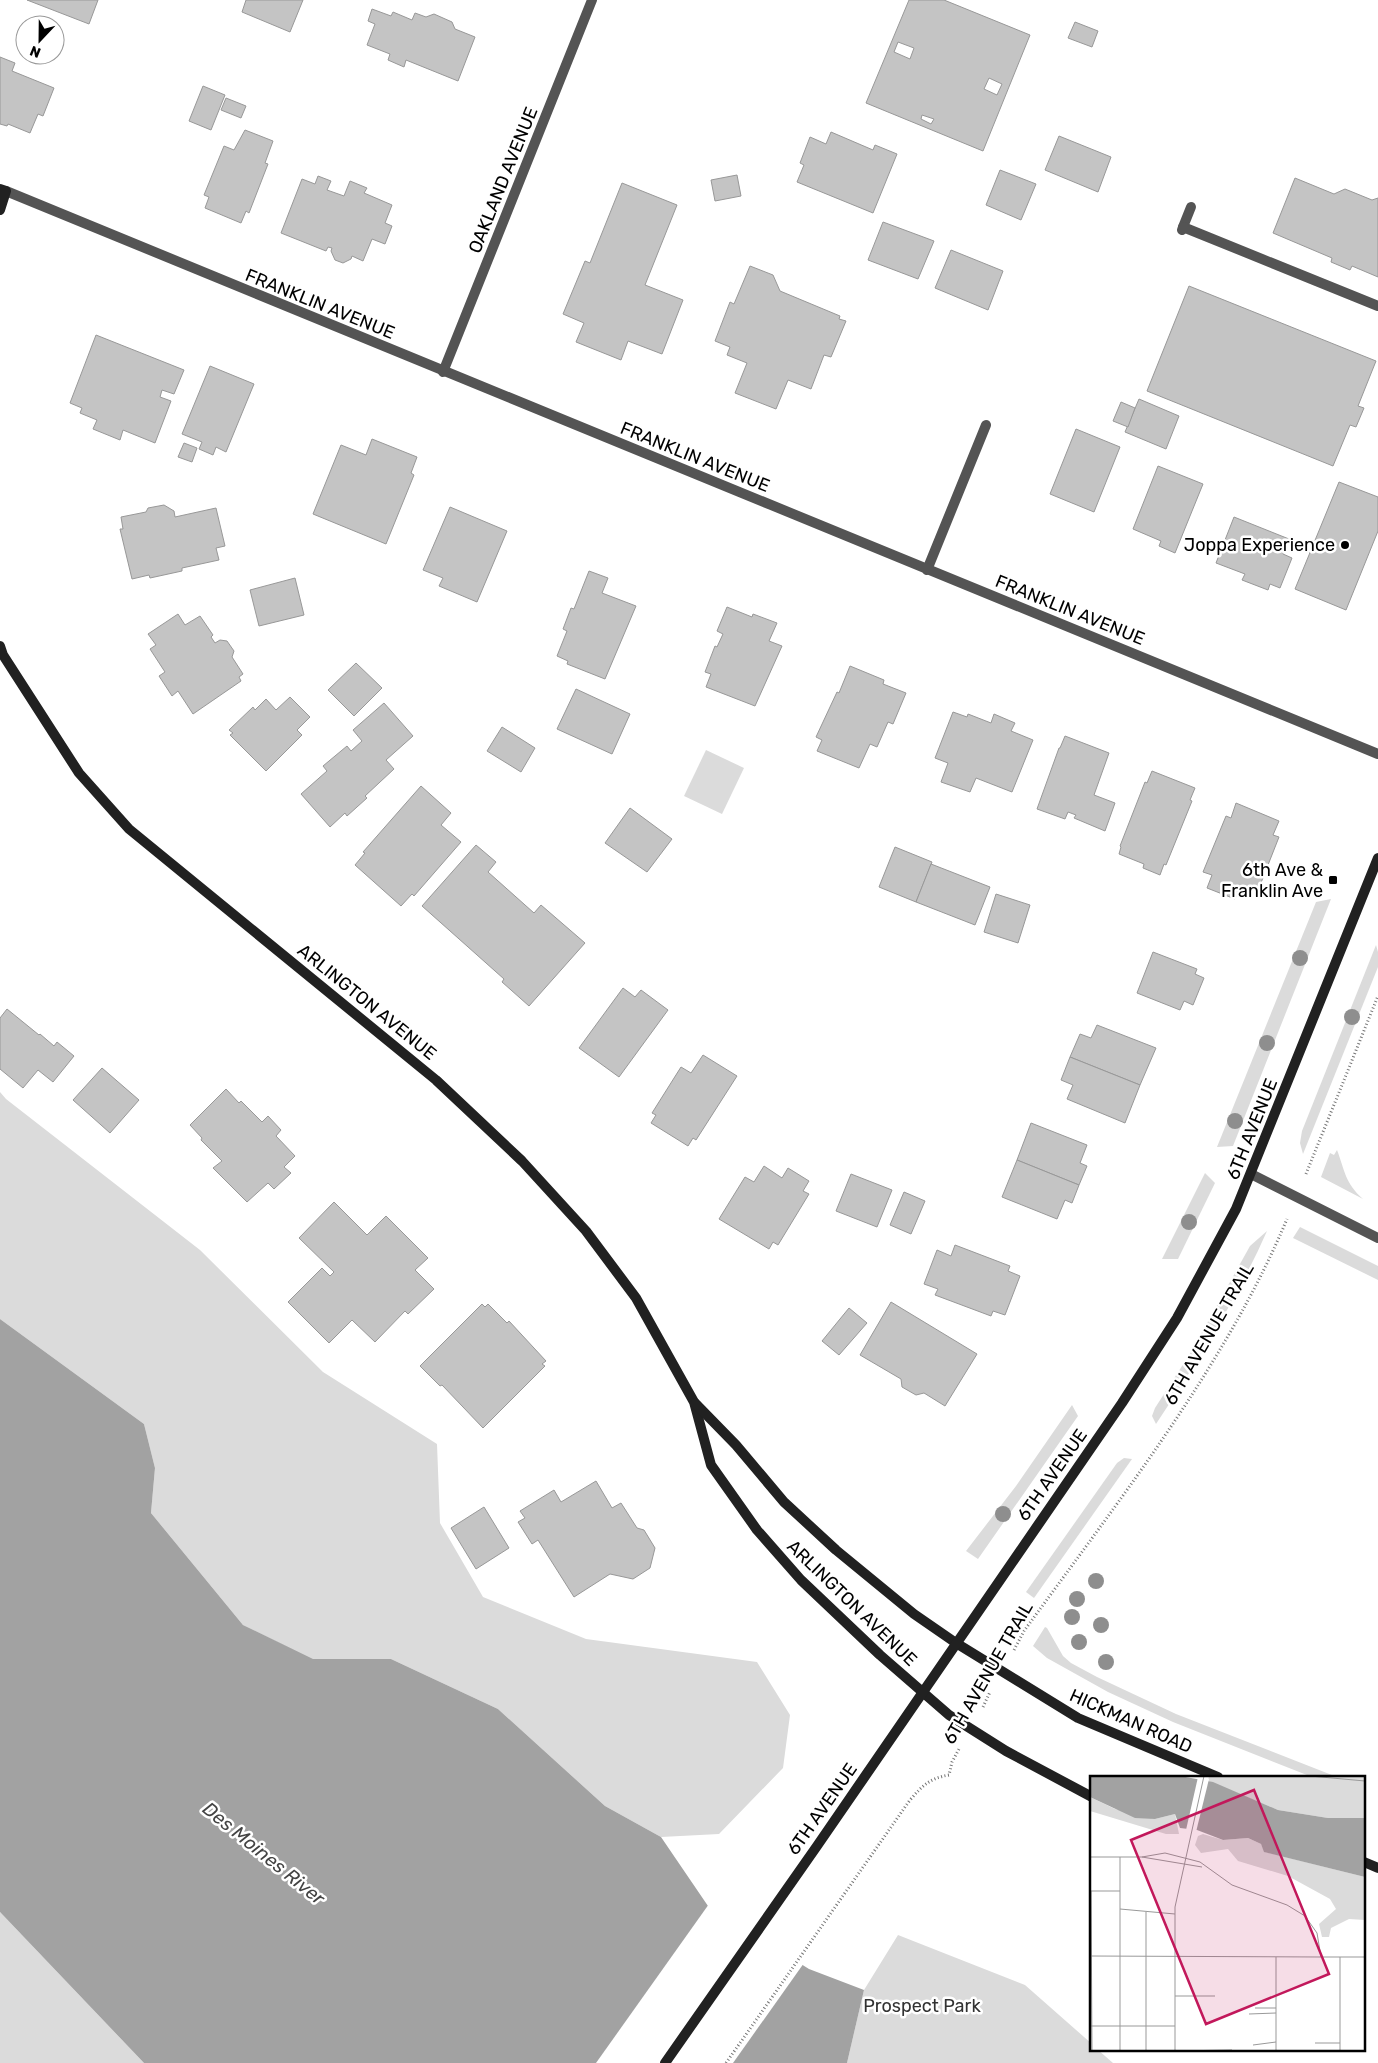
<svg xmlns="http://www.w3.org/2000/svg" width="1378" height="2063" font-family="Rubik,sans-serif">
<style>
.green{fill:#dbdbdb}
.water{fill:#a2a2a2}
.pier{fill:#fff}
.building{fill:#c4c4c4;stroke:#989898;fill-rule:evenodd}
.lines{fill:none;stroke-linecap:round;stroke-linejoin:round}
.path{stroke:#767676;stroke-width:3;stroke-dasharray:1 2.5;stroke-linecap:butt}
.lane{stroke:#545454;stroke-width:10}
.street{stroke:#545454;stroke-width:10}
.secondary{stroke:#212121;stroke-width:10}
.tree{fill:#8e8e8e}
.poi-dot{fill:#000;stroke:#fff;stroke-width:2}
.labels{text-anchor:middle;stroke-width:5;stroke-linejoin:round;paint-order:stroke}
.street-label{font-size:18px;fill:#000;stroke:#fff}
.poi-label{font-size:18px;fill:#000;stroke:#fff;text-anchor:end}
.park-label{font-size:18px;fill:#323232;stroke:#fff}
.water-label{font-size:19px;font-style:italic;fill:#434343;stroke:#fff}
.inset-road{fill:none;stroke:#999;stroke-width:1}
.view{fill:#c2185b;fill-opacity:0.15;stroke:#c2185b;stroke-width:2.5}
.inset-edge{fill:none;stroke:#000;stroke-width:2.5}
</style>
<rect width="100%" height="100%" fill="#fff"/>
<!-- green -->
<g class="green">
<path d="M706,750L744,768L722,814L684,796Z"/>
<path d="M1331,899L1233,1146L1217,1147L1316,902Z"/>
<path d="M1376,945L1378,952V967L1303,1154L1300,1143L1302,1131Z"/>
<path d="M0,1092L6,1099L200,1250L323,1372L437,1444L440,1523L483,1597L586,1639L757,1662L790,1715L783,1768L719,1834L661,1837L605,1806L498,1709L391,1659L313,1660L243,1625L151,1513L155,1468L144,1424L0,1319Z"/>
<path d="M1337,1150C1345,1171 1345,1183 1363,1199L1321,1177L1330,1153L1334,1155Z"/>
<path d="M1205,1173L1215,1183L1178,1259H1162Z"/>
<path d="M1300,1227L1378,1266V1280L1293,1238Z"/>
<path d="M1267,1231C1237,1299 1197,1362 1156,1424L1152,1416L1155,1408L1191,1352L1250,1246Z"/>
<path d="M1072,1405L1078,1416L978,1559L966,1551L1016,1486Z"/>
<path d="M1124,1458L1132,1459L1034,1598L1026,1592L1117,1463Z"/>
<path d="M1045,1627L1047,1628L1063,1656L1071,1663L1097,1677L1176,1714L1337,1777H1312L1173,1722L1108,1692L1047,1658L1033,1646Z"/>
<path d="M0,1912L144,2063H0Z"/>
<path d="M898,1935L1025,1985L1092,2044V2049H1097L1113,2063H847L864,1990Z"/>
</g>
<!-- water -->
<path class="water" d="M0,1319L144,1424L155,1468L151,1513L243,1625L313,1659H391L498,1709L605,1806L661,1837L708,1906L809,1969L864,1990L847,2063H144L0,1912Z"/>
<!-- pier -->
<path class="pier" d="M709,1904L804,1963L733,2063H596Z"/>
<!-- building -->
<g class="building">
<path d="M27,0H98L89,24Z"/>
<path d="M246,0H303L290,32L242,12Z"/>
<path d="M909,0H944L1030,35L983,151L866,103ZM898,42L914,48L910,59L894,52ZM989,78L1002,84L997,95L984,89ZM922,115L934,119L931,124L921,119Z"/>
<path d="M372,9L391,16L393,12L412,20L415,13L426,17L434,14L452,22L455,29L475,37L458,81L406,60L404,67L388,60L390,54L367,45L375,24L368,21Z"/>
<path d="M1075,22L1098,31L1092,47L1068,38Z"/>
<path d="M0,57L15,63L12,71L54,88L43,116L38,114L30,133L8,124L7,126L0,124Z"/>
<path d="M203,86L225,95L211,130L189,121Z"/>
<path d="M226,98L246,106L241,118L221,110Z"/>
<path d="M245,130L273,141L265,163L268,164L249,213L246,211L241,223L205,208L209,197L204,195L224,146L234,150Z"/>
<path d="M831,132L873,150L875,145L897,154L873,213L797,182L804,165L800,163L810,137L826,144Z"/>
<path d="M1059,136L1111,157L1098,192L1045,170Z"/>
<path d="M1000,170L1036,184L1021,220L986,205Z"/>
<path d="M737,175L741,196L715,201L711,180Z"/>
<path d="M318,176L331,181L327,190L344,196L350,181L367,188L364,193L392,205L385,223L392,226L385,244L372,239L363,261L352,256L351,259L343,263L335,260L331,251L332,248L328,247L326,251L281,233L302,179L315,184Z"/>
<path d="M1295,178L1334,194L1345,189L1372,200L1378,198V277L1352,266L1350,270L1331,262L1332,258L1273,233Z"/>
<path d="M622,183L677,205L645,285L683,300L662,354L628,341L621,360L576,342L584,323L563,314L585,261L590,263Z"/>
<path d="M883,222L934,241L918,279L868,260Z"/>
<path d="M951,250L1003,271L988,310L935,288Z"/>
<path d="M750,266L773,275L780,291L840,316L839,319L846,321L831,357L824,355L811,389L788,380L776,409L735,393L747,363L727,355L730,347L715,341L730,302L734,304Z"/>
<path d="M1189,286L1376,361L1358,406L1364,408L1356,427L1350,425L1333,466L1147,391Z"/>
<path d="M96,335L184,370L174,394L162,390L160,397L171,401L155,443L123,430L120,440L93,429L97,420L80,413L82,408L70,403Z"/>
<path d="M210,366L254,384L226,452L216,447L213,455L199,449L202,442L182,434Z"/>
<path d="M1139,399L1179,416L1166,449L1125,432Z"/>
<path d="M1121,402L1135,408L1128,427L1113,421Z"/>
<path d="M1076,429L1120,447L1094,512L1050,494Z"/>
<path d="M372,439L417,457L411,473L414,475L386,544L313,514L341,445L366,455Z"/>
<path d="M184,443L197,448L192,462L178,457Z"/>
<path d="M1158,466L1203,484L1175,553L1159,546L1161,541L1133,529Z"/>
<path d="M1339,482L1378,497V531L1346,610L1295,589Z"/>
<path d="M164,505L174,511L175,517L216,508L225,546L216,548L219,560L182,568V571L150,578L149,575L132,579L120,529H123L121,517L146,512L148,508Z"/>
<path d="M450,507L507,531L477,602L439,586L443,578L423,570Z"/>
<path d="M1234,517L1289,539L1283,554L1292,558L1280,588L1270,584L1268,590L1242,580L1245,574L1216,563Z"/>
<path d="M589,571L608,578L602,593L636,606L605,679L567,664L568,661L557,656L567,631L563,629L571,608L574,609Z"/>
<path d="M295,578L304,615L259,626L250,590Z"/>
<path d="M727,607L752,617L753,614L777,623L769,641L782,646L755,706L706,687L711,674L705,672L715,646L717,647L723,634L717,631Z"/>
<path d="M178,614L185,625L200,616L213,635L211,637L215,643L220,640L227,641L234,651L232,657L243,674L239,677L241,681L193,714L178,691L172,696L159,676L165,672L150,649L156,645L148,634Z"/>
<path d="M356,663L382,688L354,716L328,690Z"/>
<path d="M850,666L884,680L883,684L906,693L893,724L888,722L877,747L870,744L859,768L817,751L822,740L816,737L837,692L839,693Z"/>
<path d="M576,689L630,714L612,754L557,729Z"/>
<path d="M290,697L310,717L297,730L302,735L266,771L230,735L233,733L229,730L253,707L255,710L266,699L276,710Z"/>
<path d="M384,703L413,736L386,760L394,769L365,796L367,798L347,816L345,813L330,827L301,794L327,771L323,766L347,746L351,751L362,741L353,730Z"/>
<path d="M953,712L967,717L968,714L991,723L994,714L1015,723L1011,731L1033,740L1012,792L976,778L970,792L941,782L948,763L935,758Z"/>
<path d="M502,727L535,748L521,772L487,751Z"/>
<path d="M1065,736L1109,753L1094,795L1115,803L1105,831L1074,818L1076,815L1068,812L1065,819L1037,809L1059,748H1060Z"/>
<path d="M1152,771L1195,788L1190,800L1192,801L1166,865L1164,864L1160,875L1143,868L1144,864L1119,854L1121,847L1120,846L1145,782L1147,783Z"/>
<path d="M421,786L451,813L441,825L461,842L414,896L412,894L401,906L355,865L365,853L363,852Z"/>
<path d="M1236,803L1279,821L1273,835L1279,837L1257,893L1240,886L1235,899L1207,888L1212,875L1203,872L1226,816L1231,818Z"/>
<path d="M630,808L672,839L647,872L605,843Z"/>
<path d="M476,845L496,862L488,872L534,913L541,905L585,943L529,1006L502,982L504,979L422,906Z"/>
<path d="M895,847L932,862L916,902L879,887Z"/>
<path d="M931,864L990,887L975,925L916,902Z"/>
<path d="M996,894L1030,905L1018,943L984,932Z"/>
<path d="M1153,952L1197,969L1195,974L1204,978L1193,1005L1184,1001L1180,1010L1137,993Z"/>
<path d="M623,988L635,997L641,990L668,1010L619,1077L579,1048Z"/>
<path d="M7,1009L39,1035L40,1034L54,1046L57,1042L74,1056L53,1082L38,1070L23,1088L0,1069V1018Z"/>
<path d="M1097,1025L1156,1048L1140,1085L1070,1057L1080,1034L1091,1038Z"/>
<path d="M703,1055L737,1076L696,1140L693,1138L688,1146L651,1123L656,1115L652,1113L681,1067L691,1073Z"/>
<path d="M1070,1057L1140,1085L1125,1123L1067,1099L1073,1085L1061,1080Z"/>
<path d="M102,1068L139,1100L110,1133L73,1100Z"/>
<path d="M226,1089L239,1103L241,1101L262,1122L268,1116L281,1130L276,1136L295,1156L284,1167L291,1173L274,1189L268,1183L247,1202L213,1168L222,1161L201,1140L202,1138L190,1125Z"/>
<path d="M1031,1123L1087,1145L1080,1163L1087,1166L1079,1185L1017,1160Z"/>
<path d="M1017,1160L1079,1185L1072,1203L1065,1200L1057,1219L1002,1197Z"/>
<path d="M764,1166L782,1178L788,1168L809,1181L803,1191L809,1194L778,1245L773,1242L769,1249L719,1219L745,1177L754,1182Z"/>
<path d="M851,1174L892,1190L877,1227L836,1211Z"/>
<path d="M904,1192L925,1201L911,1234L890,1225Z"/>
<path d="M334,1202L367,1235L386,1216L428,1258L415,1270L434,1289L408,1314L405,1311L375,1342L352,1320L329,1343L288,1302L322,1268L330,1276L334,1272L299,1238Z"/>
<path d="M955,1245L1010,1266L1008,1271L1020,1276L1005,1315L993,1311L991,1316L935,1295L938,1289L924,1284L937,1250L951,1256Z"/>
<path d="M891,1302L977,1354L945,1406L924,1393L916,1395L902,1387L901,1379L860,1355Z"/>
<path d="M482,1304L485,1307L488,1304L507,1323L509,1321L546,1361L542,1364L545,1366L483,1428L442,1385L440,1386L420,1366Z"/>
<path d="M849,1308L867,1323L839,1355L822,1341Z"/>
<path d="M596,1481L612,1508L621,1503L637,1528L644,1530L655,1548L650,1568L633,1579L610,1574L574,1597L538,1540L532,1544L518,1522L525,1518L520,1511L554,1490L561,1502Z"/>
<path d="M484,1507L509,1548L476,1569L451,1528Z"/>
</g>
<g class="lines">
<!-- path -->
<g class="path">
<path d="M1306,1174L1378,996"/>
<path d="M1014,1650L1024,1631C1117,1503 1226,1365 1287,1219"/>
<path d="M983,1707L990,1692"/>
<path d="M726,2063L910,1800C922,1786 930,1778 949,1775L952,1762L959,1749"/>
</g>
<!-- lane -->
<g class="lane">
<path d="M1183,227L1191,207"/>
<path d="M1182,230L1183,227L1378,306"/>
<path d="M927,570L986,425"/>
</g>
<!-- street -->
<g class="street">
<path d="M6,191L1378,754"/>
<path d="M443,372L592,0"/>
<path d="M1251,1174L1378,1238"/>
</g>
<!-- secondary -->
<g class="secondary">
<path d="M0,189L6,191L0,210"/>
<path d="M0,646L3,655L79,773L129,829L436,1080L522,1161L586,1231L636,1298L694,1402L711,1465L757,1530L801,1580L880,1655L949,1715L1006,1751L1092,1797"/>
<path d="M695,1403L736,1445L784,1502L836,1550L914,1614L956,1643L1078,1718L1218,1777"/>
<path d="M1364,1862L1378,1868"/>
<path d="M665,2063L817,1846L1122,1403L1177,1318L1236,1209L1378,858"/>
</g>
</g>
<!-- trees -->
<g class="tree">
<circle cx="1300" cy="958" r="8"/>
<circle cx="1352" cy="1017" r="8"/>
<circle cx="1267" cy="1043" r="8"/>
<circle cx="1235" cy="1121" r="8"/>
<circle cx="1189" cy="1222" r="8"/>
<circle cx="1003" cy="1514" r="8"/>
<circle cx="1096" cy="1581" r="8"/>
<circle cx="1077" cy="1599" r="8"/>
<circle cx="1072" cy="1617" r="8"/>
<circle cx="1101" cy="1625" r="8"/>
<circle cx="1079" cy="1642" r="8"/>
<circle cx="1106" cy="1662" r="8"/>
</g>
<!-- markers -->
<g class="poi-dot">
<circle cx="1345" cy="545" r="5"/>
<rect x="1328" y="875" width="10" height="10" rx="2.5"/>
</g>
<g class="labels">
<!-- street labels -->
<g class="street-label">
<text transform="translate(503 180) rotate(-68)" y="6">OAKLAND AVENUE</text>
<text transform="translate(320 304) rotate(22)" y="6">FRANKLIN AVENUE</text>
<text transform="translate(695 457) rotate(22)" y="6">FRANKLIN AVENUE</text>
<text transform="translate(1070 610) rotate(22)" y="6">FRANKLIN AVENUE</text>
<text transform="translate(367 1002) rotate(39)" y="6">ARLINGTON AVENUE</text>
<text transform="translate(1252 1129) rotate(-68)" y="6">6TH AVENUE</text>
<text transform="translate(1209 1334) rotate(-60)" y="6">6TH AVENUE TRAIL</text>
<text transform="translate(1052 1475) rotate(-55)" y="6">6TH AVENUE</text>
<text transform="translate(852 1603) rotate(44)" y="6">ARLINGTON AVENUE</text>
<text transform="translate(988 1673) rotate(-60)" y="6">6TH AVENUE TRAIL</text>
<text transform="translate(1131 1721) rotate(24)" y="6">HICKMAN ROAD</text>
<text transform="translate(822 1809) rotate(-55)" y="6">6TH AVENUE</text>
</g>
<!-- poi labels -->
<g class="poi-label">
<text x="1335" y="551">Joppa Experience</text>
<text x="1323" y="876">6th Ave &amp;<tspan x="1323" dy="21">Franklin Ave</tspan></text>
</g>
<!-- park labels -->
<g class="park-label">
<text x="922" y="2012">Prospect Park</text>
</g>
<!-- water labels -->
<g class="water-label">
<text transform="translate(264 1853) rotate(39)" y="7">Des Moines River</text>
</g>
</g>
<!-- overview -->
<g transform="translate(1090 1776)">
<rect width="275" height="275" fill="#fff"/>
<path d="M119,0H275V42H238L188,34L118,5ZM0,21L25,33L65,43L85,38L89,58H76L0,35ZM113,58L133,64L158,62L171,68L175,76L275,101V144L259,143L241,152L239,161H232L229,148L246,133L240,123L198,100L148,85L138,73L111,77L105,69L108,60Z" fill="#dbdbdb"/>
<path d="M0,0H90L123,6L188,34L238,42H275V101L174,76L171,68L158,62L133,64L107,54L90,52L85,38L65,43L45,42L0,21Z" fill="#a2a2a2"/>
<path d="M108,1L119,3L106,56L96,54Z" fill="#fff"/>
<path class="inset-road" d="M220,0L275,5M0,81H52L112,91M52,81L75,77L110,86L142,109L197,129L215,140L227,157L231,181H275M0,115H30M1,115L2,275M30,133L85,138M0,180L231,181M186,181V275M250,181V275M85,220H125M165,232H186M159,238L186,237M0,250H85M225,267H250M163,269L186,266M30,275V81M56,275V136M85,275L142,274M85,275V131L114,0"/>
<path class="view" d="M164,14L239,198L116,248L41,64Z"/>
<rect width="275" height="275" class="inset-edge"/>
</g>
<!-- north arrow -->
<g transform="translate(40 40) rotate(202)"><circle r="24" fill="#ffffff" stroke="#999999"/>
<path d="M0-4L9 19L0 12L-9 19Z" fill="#000000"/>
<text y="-8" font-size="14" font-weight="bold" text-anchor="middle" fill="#000000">N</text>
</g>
</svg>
